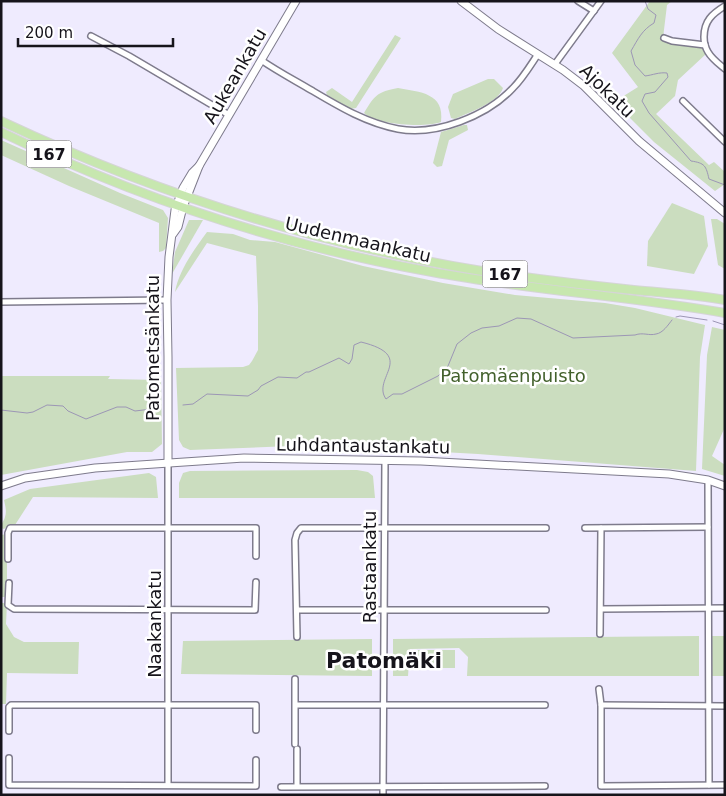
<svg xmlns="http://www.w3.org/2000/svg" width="726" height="796" font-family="'DejaVu Sans',sans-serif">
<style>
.green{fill:#cbddbf}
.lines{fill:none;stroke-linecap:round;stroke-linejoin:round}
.stream{stroke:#9c96b5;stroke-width:1}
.street-casing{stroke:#7e7b8c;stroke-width:8}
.secondary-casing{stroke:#7e7b8c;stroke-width:9}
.primary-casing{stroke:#d5d5d6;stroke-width:10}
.street{stroke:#fff;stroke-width:5}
.secondary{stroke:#fff;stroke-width:7}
.primary{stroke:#c7e7af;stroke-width:8}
.labels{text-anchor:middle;stroke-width:5;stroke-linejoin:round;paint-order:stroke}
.shield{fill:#fff;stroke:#5c5a5f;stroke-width:1}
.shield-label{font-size:16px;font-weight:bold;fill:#16141b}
.street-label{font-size:18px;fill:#16141b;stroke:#fff}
.park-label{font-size:18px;fill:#43612c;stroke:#fff}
.district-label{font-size:22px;font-weight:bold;fill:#16141b;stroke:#fff}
</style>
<rect width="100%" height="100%" fill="#efebfe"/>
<!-- green -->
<g class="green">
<path d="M650,1H672L667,5L663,38L699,41L706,54L678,80L675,96L656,114L709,165L714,162L725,172V184L715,191L654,142L614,102L638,87L612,53Z"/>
<path d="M395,35L401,38L356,108L350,109L327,95L326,92L332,88L352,102Z"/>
<path d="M488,79H494L503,88C499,102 468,113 455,119L451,118L448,107L453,94Z"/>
<path d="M398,88C420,92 445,93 441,122C426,128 376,125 364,113C375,95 377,92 398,88Z"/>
<path d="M464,125H467L468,130L449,140L442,166L437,167L433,163L441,132Z"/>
<path d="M1,140L120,193L163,210L168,218L166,248L163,251L159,252V223L69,186L1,155Z"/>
<path d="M672,203L704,216L708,246L694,274L647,266L648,241Z"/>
<path d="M711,219H717L725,224V269L718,265Z"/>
<path d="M189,220H203L172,274L175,252Z"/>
<path d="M207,232L233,234L250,240L275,242L363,266L443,283L515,295L605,303L635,308L705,325L700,357L696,471L478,454L316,445L190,450L183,447L179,440L176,368L243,367L249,365L252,361L258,350V306L256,256L207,243L175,292C179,270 194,250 207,232Z"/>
<path d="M712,327L725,330V427L712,456L725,465V476L702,469L707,355Z"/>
<path d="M1,376H110L108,379L161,380L162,444L152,452H127L1,475Z"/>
<path d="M357,470L368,472L373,476L375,498H179V483L183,473L190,471Z"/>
<path d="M149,473L156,477L158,498L33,497L15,525H9L4,529L1,528C1,523 4,521 5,517C7,511 5,505 4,500L30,489Z"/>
<path d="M7,534V597H1V535Z"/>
<path d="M1,603H7L6,624L14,637L24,642H79L78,674L7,673L6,704H1Z"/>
<path d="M699,636V676H467L468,657L459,648L410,649L408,676H393V639Z"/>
<rect x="712" y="636" width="13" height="40"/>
<path d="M372,639V676L181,674L183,641Z"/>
<rect x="412" y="650" width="43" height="18"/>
</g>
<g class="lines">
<!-- stream -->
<g class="stream">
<path d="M645,1L648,9L656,15L654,23C642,30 638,39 631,51L635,65L645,76C653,75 659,72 667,73L668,77L655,92L645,94L642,101L649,113L691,161C705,163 706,166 709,179L725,185"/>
<path d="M676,317L680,316L707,320"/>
<path d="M713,321L725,325"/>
<path d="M183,405L193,404L207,394L248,396L258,390L261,386L278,377L297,378L306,372H309L339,358L349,364L352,359L354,345L361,342C418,356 371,378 386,399L393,394H402L438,376L448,366L457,344L471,333L482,328L499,326L517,318L531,319L573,338L635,335C643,332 649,336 656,334C663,333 668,325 672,320"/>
<path d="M1,410L27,413L33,412L47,405L63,406L68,411L86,419L117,407H126L135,411L160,408"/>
</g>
<!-- street casing -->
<g class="street-casing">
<g id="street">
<path d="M578,1L594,11"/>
<path d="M725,6C712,14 704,21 704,37C704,43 705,47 708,52C712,59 719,64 725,69"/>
<path d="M91,36L129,56L229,115"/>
<path d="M664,38L672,41L705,45"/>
<path d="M261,60C277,71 294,80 311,90C338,106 366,123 398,129C436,136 487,116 513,88C523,78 530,66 538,54"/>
<path d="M555,64L601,1"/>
<path d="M683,101L725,142"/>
<path d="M1,302L167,300"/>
<path d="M708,480L709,785"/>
<path d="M585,528L708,527"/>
<path d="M8,559V533L10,528H256V556"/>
<path d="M9,583L8,605L14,609L255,610L256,582"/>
<path d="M601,609L725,608"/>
<path d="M297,610H546"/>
<path d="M600,634L601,528"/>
<path d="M297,637L295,540L297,533L301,528H546"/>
<path d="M599,689L601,705V786L725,785"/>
<path d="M296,705H545"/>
<path d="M601,705L725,706"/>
<path d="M9,731V707L11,705H256V730"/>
<path d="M295,744V679"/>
<path d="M297,749V786"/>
<path d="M9,758V785L256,786V760"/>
<path d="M168,785V462"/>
<path d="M281,787L545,786"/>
<path d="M383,795L385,460"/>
</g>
</g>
<!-- secondary casing -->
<g class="secondary-casing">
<g id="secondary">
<path d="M461,1L498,29L563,70L584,86L639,141L725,213"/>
<path d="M173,234L178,227L183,207L199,166L296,1"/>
<path d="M168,462V357L167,300L169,257L175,210L183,188L192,173L199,166"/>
<path d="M1,486L25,478L95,468L244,458L421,461L669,474L708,480L725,486"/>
</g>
</g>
<!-- primary casing -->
<g class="primary-casing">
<g id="primary">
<path d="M1,121C156,194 319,245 488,272C536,279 586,285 634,290C665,293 695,294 725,300"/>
<path d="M1,132C137,198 284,246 432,272C529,290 628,296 725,313"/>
</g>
</g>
<!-- street -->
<use href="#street" class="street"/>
<!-- secondary -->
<use href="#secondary" class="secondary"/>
<!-- primary -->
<use href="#primary" class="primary"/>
</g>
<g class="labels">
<!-- shield labels -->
<g class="shield">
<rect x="26.5" y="140.5" width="45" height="27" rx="4"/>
<rect x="482.5" y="260.5" width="45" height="27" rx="4"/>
</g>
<g class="shield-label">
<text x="49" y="160">167</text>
<text x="505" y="280">167</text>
</g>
<!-- street labels -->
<g class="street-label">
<text transform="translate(235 76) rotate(-60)" y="6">Aukeankatu</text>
<text transform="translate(607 91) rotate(44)" y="6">Ajokatu</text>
<text transform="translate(358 240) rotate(13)" y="6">Uudenmaankatu</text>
<text transform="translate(153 348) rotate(-90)" y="6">Patometsänkatu</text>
<text transform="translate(363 446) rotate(1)" y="6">Luhdantaustankatu</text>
<text transform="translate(370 567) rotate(-90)" y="6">Rastaankatu</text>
<text transform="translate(155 624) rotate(-90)" y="6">Naakankatu</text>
</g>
<!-- park labels -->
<g class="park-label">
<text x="513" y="382">Patomäenpuisto</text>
</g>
<!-- district labels -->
<g class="district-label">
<text x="384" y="668">Patomäki</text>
</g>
</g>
<!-- border -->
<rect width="726" height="796" fill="none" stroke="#16141b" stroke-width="5"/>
<!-- scale -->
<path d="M18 38v8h155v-8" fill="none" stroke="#16141b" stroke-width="2.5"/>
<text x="25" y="38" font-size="15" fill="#16141b" stroke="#ffffff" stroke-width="4" paint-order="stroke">200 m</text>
</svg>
